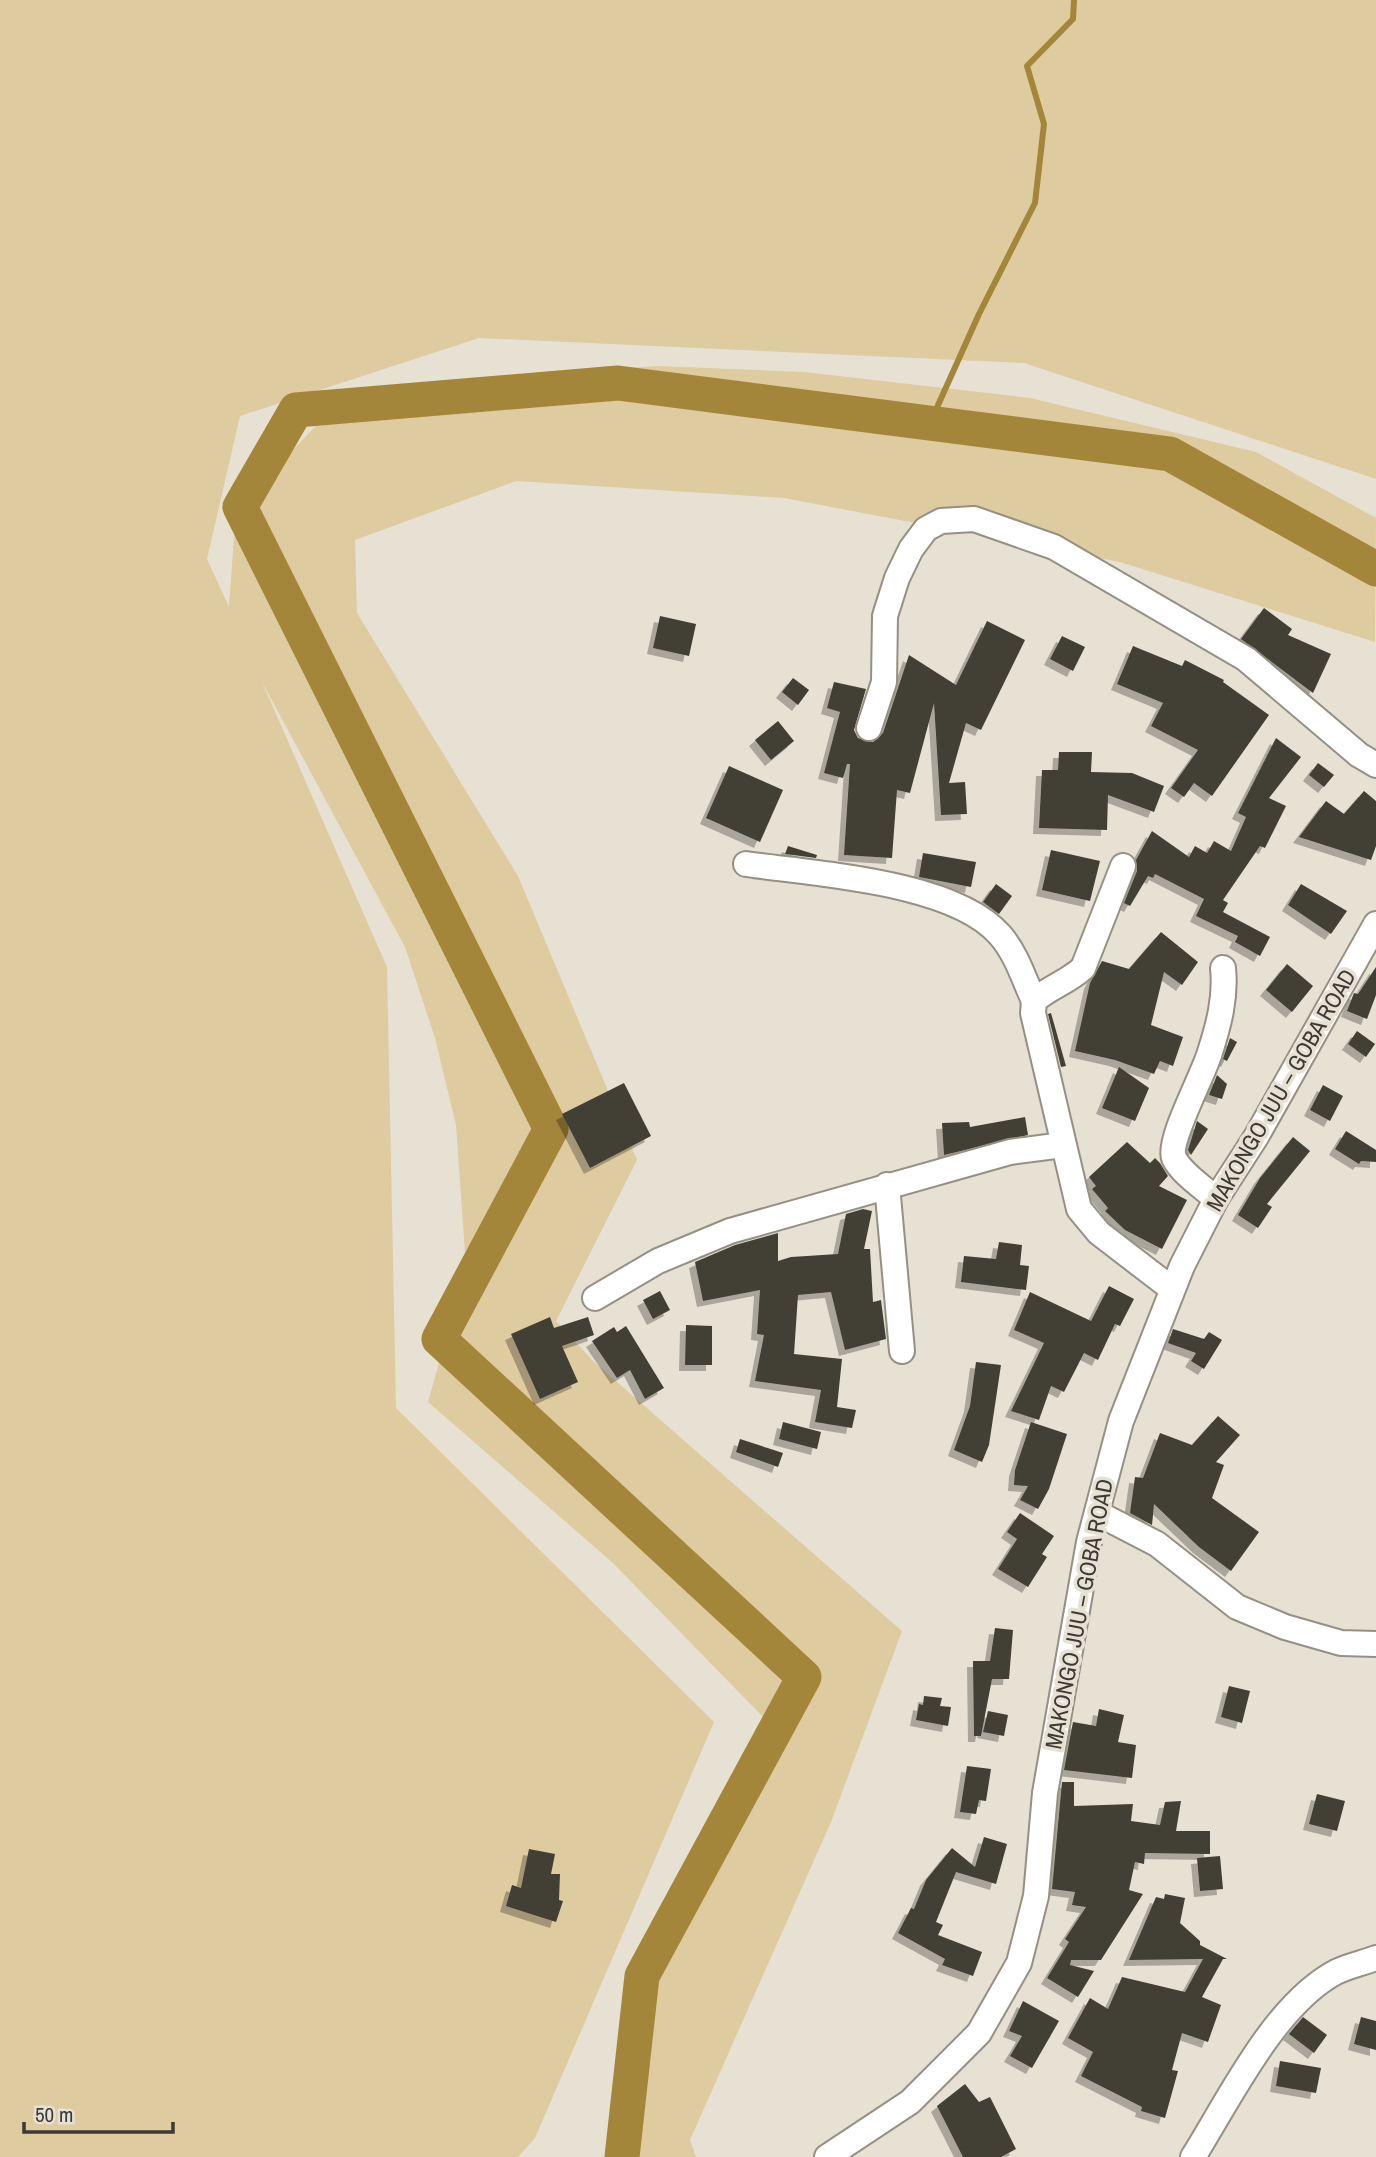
<svg xmlns="http://www.w3.org/2000/svg" width="1376" height="2157" font-family="'Archivo Narrow',sans-serif">
<style>
.green{fill:#decb9f}
.lines{fill:none;stroke-linecap:round;stroke-linejoin:round}
.stream{stroke:#a38639;stroke-width:6}
.river{stroke:#a38639;stroke-width:35}
.building{fill:#433f34;filter:url(#shadow)}
.minor-casing{stroke:#969084;stroke-width:28}
.minor{stroke:#fff;stroke-width:24}
.labels{text-anchor:middle;stroke-width:7;stroke-linejoin:round;paint-order:stroke}
.street-label{font-size:23px;fill:#3c3a35;stroke:#e7e1d4}
</style>
<defs>
<filter id="shadow"><feDropShadow dx="-6" dy="6" stdDeviation="0" flood-color="#0004"/></filter>
</defs>
<rect width="100%" height="100%" fill="#e7e1d4"/>
<!-- green -->
<path class="green" d="M0,0H1376V479L1024,363L479,338L240,416L207,559L229,607L236,509L333,408L407,394L567,372L658,366L804,372L1030,398L1256,452L1376,518L1375,642L1120,562L784,498L516,481L355,540L357,613L518,876L637,1160L556,1321L593,1361L902,1631L831,1822L690,2140L696,2157H615L652,1933L766,1720L613,1563L428,1402L466,1267L456,1125L435,1038L405,947L262,682L387,967L396,1408L714,1722L535,2138L518,2157H0Z"/>
<g class="lines">
<!-- stream -->
<path class="stream" d="M930,423L979,314L1035,203L1044,124L1027,66L1073,19L1074,0"/>
<!-- river -->
<path class="river" d="M622,2157L642,1976L804,1677L439,1339L551,1129L240,507L296,410L618,383L1170,454L1376,569"/>
</g>
<!-- building -->
<g class="building">
<path d="M1264,608L1292,629L1288,635L1331,654L1313,693L1241,639Z"/>
<path d="M660,616L696,624L689,656L653,648Z"/>
<path d="M987,621L1025,640L981,730L966,723L949,783L965,782L967,814L941,815L934,703L910,793L897,790L892,858L844,855L850,764H847L843,778L824,773L840,712L827,708L834,682L866,689L854,730L858,738L873,742L883,733L909,655L956,685Z"/>
<path d="M1062,636L1085,647L1073,671L1050,659Z"/>
<path d="M1133,646L1182,666L1185,660L1224,680L1223,682L1269,715L1212,796L1194,783L1184,797L1171,788L1198,750L1151,726L1163,703L1117,684Z"/>
<path d="M793,678L809,690L798,705L782,692Z"/>
<path d="M778,721L794,741L771,760L755,740Z"/>
<path d="M1276,738L1301,757L1269,798L1286,806L1265,848L1260,846L1223,900L1228,903L1223,912L1270,937L1260,956L1235,942L1238,936L1196,916L1204,899L1155,874L1153,878L1148,876L1130,906L1124,903L1137,871L1136,860L1152,831L1189,857L1195,846L1207,853L1214,841L1231,851L1246,817L1238,813Z"/>
<path d="M1059,752H1092L1091,772L1132,773L1164,786L1154,812L1108,795L1107,830L1039,828L1042,770H1058Z"/>
<path d="M1318,763L1334,775L1324,787L1309,775Z"/>
<path d="M729,766L783,790L760,842L706,818Z"/>
<path d="M1364,791L1376,801V846L1371,860L1299,837L1326,801L1344,814Z"/>
<path d="M788,846L817,855L816,858L785,854Z"/>
<path d="M1051,850L1100,861L1090,901L1042,890Z"/>
<path d="M923,853L976,862L971,887L919,877Z"/>
<path d="M996,884L1012,896L999,914L983,902Z"/>
<path d="M1301,884L1347,911L1331,934L1288,905Z"/>
<path d="M1161,932L1198,962L1182,985L1164,972L1151,1025L1183,1037L1173,1066L1160,1061L1154,1074L1115,1060L1075,1051L1090,983L1102,961L1129,969Z"/>
<path d="M1287,964L1313,986L1292,1012L1266,990Z"/>
<path d="M1376,967V995L1367,1019L1347,1011L1354,993L1358,994Z"/>
<path d="M1051,1013L1066,1066L1061,1067L1048,1014Z"/>
<path d="M1357,1031L1375,1044L1366,1057L1348,1044Z"/>
<path d="M1230,1038L1237,1042L1227,1061L1223,1059Z"/>
<path d="M1119,1067L1149,1088L1135,1121L1102,1108Z"/>
<path d="M1217,1075L1227,1084L1222,1099L1209,1095Z"/>
<path d="M624,1083L651,1136L590,1168L562,1114Z"/>
<path d="M1323,1085L1343,1096L1330,1121L1310,1110Z"/>
<path d="M1025,1117L1028,1135L944,1155L942,1123L969,1122L970,1127Z"/>
<path d="M1197,1121L1208,1129L1191,1155L1188,1150Z"/>
<path d="M1346,1131L1376,1150V1162L1361,1161L1359,1164L1335,1149Z"/>
<path d="M1293,1137L1310,1151L1267,1204L1272,1207L1258,1228L1238,1215L1260,1178Z"/>
<path d="M1127,1142L1150,1163L1155,1158L1160,1163L1168,1176L1159,1186L1187,1200L1162,1249L1125,1230L1105,1211L1108,1208L1092,1189L1096,1186L1089,1177Z"/>
<path d="M863,1209L872,1211L864,1249H870L873,1302L881,1300L886,1339L845,1350L831,1292L798,1295L794,1354L842,1359L837,1407L856,1410L852,1428L815,1422L821,1390L755,1381L764,1335L757,1334L760,1290L703,1301L695,1262L735,1245L778,1233V1261L791,1257L838,1254L846,1214Z"/>
<path d="M999,1242L1022,1245L1020,1265L1029,1266L1026,1290L961,1282L964,1256L996,1259Z"/>
<path d="M1109,1286L1134,1299L1120,1326L1115,1324L1098,1360L1084,1353L1064,1392L1051,1386L1039,1420L1011,1411L1044,1343L1014,1330L1030,1292L1091,1321Z"/>
<path d="M660,1291L670,1310L653,1319L643,1300Z"/>
<path d="M550,1317L554,1328L588,1317L594,1335L562,1346L578,1382L540,1399L511,1334Z"/>
<path d="M686,1325L712,1326V1365H685Z"/>
<path d="M626,1326L664,1388L645,1399L630,1370L617,1378L592,1341L614,1327L617,1332Z"/>
<path d="M1173,1329L1204,1339L1209,1332L1222,1340L1204,1369L1191,1361L1196,1353L1168,1343Z"/>
<path d="M976,1362L1001,1365L989,1445L982,1462L954,1450L970,1406Z"/>
<path d="M1218,1416L1240,1435L1216,1462L1224,1465L1212,1498L1259,1532L1231,1571L1199,1547L1154,1504L1152,1525L1130,1513L1135,1477L1143,1478L1160,1433L1192,1445Z"/>
<path d="M783,1422L821,1432L817,1449L779,1439Z"/>
<path d="M1031,1422L1067,1434L1049,1489L1038,1509L1020,1500L1028,1486L1014,1485L1015,1470Z"/>
<path d="M740,1439L783,1453L778,1467L736,1452Z"/>
<path d="M1020,1513L1054,1536L1042,1554L1047,1557L1028,1587L998,1569L1017,1539L1007,1532Z"/>
<path d="M995,1628L1013,1630L1009,1679H992L981,1736H974L973,1661H990Z"/>
<path d="M1229,1686L1250,1691L1242,1723L1221,1717Z"/>
<path d="M924,1696L942,1698L940,1706L951,1707L948,1726L916,1720L919,1704L923,1705Z"/>
<path d="M1099,1709L1124,1715L1118,1742L1136,1745L1132,1778L1064,1770L1073,1722L1096,1726Z"/>
<path d="M988,1711L1008,1715L1004,1736L983,1732Z"/>
<path d="M967,1766L991,1769L986,1801L979,1800L976,1814L960,1812Z"/>
<path d="M1062,1782H1074V1806L1133,1804L1131,1821L1160,1825L1165,1802L1181,1801L1176,1831H1210V1854L1145,1853L1144,1864L1135,1862L1129,1890L1143,1894L1101,1960H1071L1070,1965L1094,1971L1078,1997L1047,1978L1069,1942L1065,1939L1086,1907L1072,1905L1075,1892L1052,1889Z"/>
<path d="M1317,1794L1345,1801L1337,1831L1309,1824Z"/>
<path d="M984,1837L1007,1844L996,1884L956,1872L936,1922L943,1925L938,1935L982,1952L973,1976L942,1965L945,1959L898,1933L911,1908L914,1909L926,1880L952,1848L975,1867Z"/>
<path d="M529,1849L555,1854L551,1874H560L559,1900L563,1901L556,1922L506,1906L512,1885L521,1888Z"/>
<path d="M1220,1856L1223,1889L1200,1891L1197,1858Z"/>
<path d="M1165,1894L1185,1898L1180,1923L1200,1941V1945L1227,1959H1223L1202,1997L1221,2005L1208,2042L1182,2033L1172,2070L1178,2071L1165,2118L1141,2111L1142,2107L1081,2076L1093,2052L1068,2038L1090,1998L1108,2009L1122,1977L1185,1992L1203,1959L1129,1960L1156,1897L1164,1899Z"/>
<path d="M1023,2001L1059,2021L1032,2068L1010,2056L1022,2036L1009,2031Z"/>
<path d="M1303,2017L1327,2035L1314,2053L1289,2034Z"/>
<path d="M1361,2017L1376,2021V2050L1354,2044Z"/>
<path d="M1280,2061L1321,2068L1316,2093L1276,2086Z"/>
<path d="M965,2084L979,2102L990,2097L1016,2149L1001,2157H963L937,2106Z"/>
</g>
<g class="lines">
<!-- minor casing -->
<g class="minor-casing">
<g id="minor">
<path d="M869,728L884,682L885,616L897,578L911,549L926,529L941,521L974,519L1054,547L1246,659L1359,755L1376,765"/>
<path d="M746,864C814,874 953,881 1000,935C1016,953 1024,979 1034,1001"/>
<path d="M1123,866L1083,968C1068,982 1048,988 1034,1001L1033,1013L1079,1209L1099,1233L1172,1289"/>
<path d="M887,1185L902,1351"/>
<path d="M1216,1199C1204,1188 1181,1173 1174,1158C1167,1141 1204,1074 1210,1052C1219,1024 1226,997 1223,968"/>
<path d="M595,1298L658,1261L730,1231L1010,1152L1063,1145"/>
<path d="M1097,1513L1157,1544L1237,1607L1285,1627L1341,1643L1376,1644"/>
<path d="M827,2157L910,2102L979,2033L1019,1963L1036,1896L1045,1793L1089,1542L1121,1421L1182,1266L1216,1199L1256,1137L1376,924"/>
<path d="M1193,2157C1229,2100 1274,2005 1336,1972C1348,1966 1363,1963 1376,1958"/>
</g>
</g>
<!-- minor -->
<use href="#minor" class="minor"/>
</g>
<g class="labels">
<!-- street labels -->
<g class="street-label">
<text transform="translate(1281 1090) rotate(-60)" y="8">MAKONGO JUU – GOBA ROAD</text>
<text transform="translate(1079 1614) rotate(-79)" y="8">MAKONGO JUU – GOBA ROAD</text>
</g>
</g>
<!-- scale -->
<path d="M24 2122v10h149v-10" fill="none" stroke="#3c3a35" stroke-width="3.5"/>
<text x="35" y="2122" font-size="21" fill="#3c3a35" stroke="#e7e1d4" stroke-width="5" paint-order="stroke">50 m</text>
</svg>
